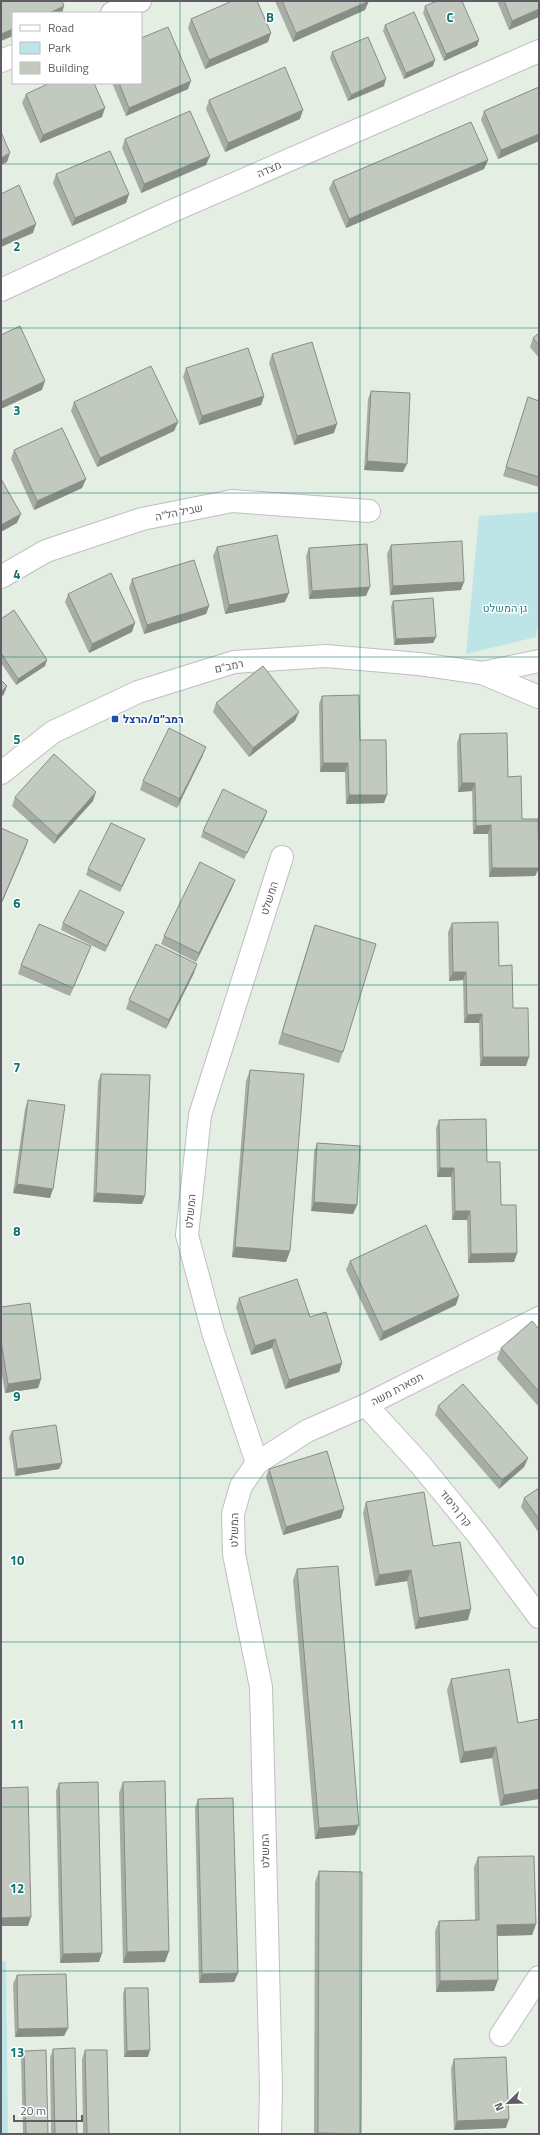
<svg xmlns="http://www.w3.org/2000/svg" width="540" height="2135" font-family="'Titillium Web',Heebo,sans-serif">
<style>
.green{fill:#bde4e7}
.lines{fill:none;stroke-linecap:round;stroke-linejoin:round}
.minor-casing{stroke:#c2bdc4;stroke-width:24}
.tertiary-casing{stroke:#c2bdc4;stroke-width:24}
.minor{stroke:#fff;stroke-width:22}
.tertiary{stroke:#fff;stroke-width:22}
.wall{fill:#a7ada4}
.shaded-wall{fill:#888d86}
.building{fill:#c2c9bf;stroke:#888d86}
.grid{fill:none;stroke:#0f766e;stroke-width:1;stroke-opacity:0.55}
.transit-dot{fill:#1a4fb4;stroke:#fff;stroke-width:1.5}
.labels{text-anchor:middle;stroke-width:3;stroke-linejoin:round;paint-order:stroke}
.street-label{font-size:11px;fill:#605b64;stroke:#fff}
.park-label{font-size:11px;fill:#32818b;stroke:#fff}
.transit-label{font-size:11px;font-weight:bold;fill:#164399;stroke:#fff;text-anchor:start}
.grid-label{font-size:13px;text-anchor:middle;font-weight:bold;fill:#0f766e;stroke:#fff;stroke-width:3;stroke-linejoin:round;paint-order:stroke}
</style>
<rect width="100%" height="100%" fill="#e4eee2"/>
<!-- green -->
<g class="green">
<path d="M539,512V620L536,637L466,654L479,516Z"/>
<path d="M1,1961H6L8,2134H1Z"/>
</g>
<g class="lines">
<!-- minor casing -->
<g class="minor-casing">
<g id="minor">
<path d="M112,13L140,1"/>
<path d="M1,61L13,56"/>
<path d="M1,290L170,212L539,51"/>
<path d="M1,577L46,551L142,519L232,501L369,511"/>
<path d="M366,1405L420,1464L478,1535L539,1617"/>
<path d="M257,1463L213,1332L187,1235L200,1115L282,857"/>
<path d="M501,2035L539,1977"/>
<path d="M270,2134L271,2088L261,1687L234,1554L233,1514L241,1486L257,1463L307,1431L366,1405L539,1318"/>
</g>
</g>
<!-- tertiary casing -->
<g class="tertiary-casing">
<g id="tertiary">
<path d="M482,673L539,661"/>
<path d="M1,773L53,732L138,692L234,662L326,656L419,664L482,673L539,697"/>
</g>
</g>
<!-- minor -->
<use href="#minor" class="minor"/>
<!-- tertiary -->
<use href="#tertiary" class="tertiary"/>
</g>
<!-- wall -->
<g class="wall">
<path d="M275,1H368L365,10L293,42Z"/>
<path d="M497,1H539L509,30Z"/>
<path d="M425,6L479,40L477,46L444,61L423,13Z"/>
<path d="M191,19L268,42L205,69L188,28Z"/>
<path d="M385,25L433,66L404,79L383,31Z"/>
<path d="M332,52L384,86L348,101L330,58Z"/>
<path d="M112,83H141L188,89L126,116Z"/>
<path d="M539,87V141L498,159L481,120L484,111Z"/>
<path d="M26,94L102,117L40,143L22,103Z"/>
<path d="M209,100L300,119L225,152L206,109Z"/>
<path d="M125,139L206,165L141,193L122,148Z"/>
<path d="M488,160L484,169L346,228L329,189L333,181Z"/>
<path d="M56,174L129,194L126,203L72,226L53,183Z"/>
<path d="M539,333V358L530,347L533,338Z"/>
<path d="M272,354L334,433L294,445L269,363Z"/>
<path d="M186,368L264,396L261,405L199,425L183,377Z"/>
<path d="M371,391L403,472L364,470L368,399Z"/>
<path d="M528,397L539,401V487L503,476Z"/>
<path d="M74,402L178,422L174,431L97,467L71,411Z"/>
<path d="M14,450L86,479L82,488L34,510L11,459Z"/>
<path d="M391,545L461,590L390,595L387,554Z"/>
<path d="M217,547L285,602L225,614L213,556Z"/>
<path d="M309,548L366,596L309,599L306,556Z"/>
<path d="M132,579L209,606L206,614L144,634L129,588Z"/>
<path d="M68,594L132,632L89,653L65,602Z"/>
<path d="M393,601L436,637L433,643L394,645L391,607Z"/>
<path d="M1,619L47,660L45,666L16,685L1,663Z"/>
<path d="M322,696L384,803L346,804L345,772H320L319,704Z"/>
<path d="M216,703L295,721L249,757L213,712Z"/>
<path d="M460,734L508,777L539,868L535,876L489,877L488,834H473L472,791L458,792L457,743Z"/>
<path d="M203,755L177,808L140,790L143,781Z"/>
<path d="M15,797L93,801L54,844L12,806Z"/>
<path d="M265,817L244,859L201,837L203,831Z"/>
<path d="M142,845L120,892L86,875L88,869Z"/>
<path d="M235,880L232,888L196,962L161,944L164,936Z"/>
<path d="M124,912L121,918L105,952L61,930L63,923Z"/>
<path d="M452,923L499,966L513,1008L526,1066H480L479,1023H464L463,980L449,981L448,932Z"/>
<path d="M315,925L343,1052L339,1063L278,1044L311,936Z"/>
<path d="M91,946L70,996L18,974L21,965Z"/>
<path d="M194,973L166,1029L126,1009L129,1000Z"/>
<path d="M250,1070L290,1251L286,1262L232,1257L246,1081Z"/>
<path d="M101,1074L142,1204L93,1202L98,1082Z"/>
<path d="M28,1100L50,1198L13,1193L25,1109Z"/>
<path d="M439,1120L487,1162L517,1253L514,1262L468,1263L467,1220H452L451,1177H437L436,1128Z"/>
<path d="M317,1143L357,1205L353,1214L311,1211L314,1152Z"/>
<path d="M350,1261L456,1305L380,1341L346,1270Z"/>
<path d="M239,1298L310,1317L342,1363L339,1372L285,1389L272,1348L251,1355L236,1307Z"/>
<path d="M1,1307L41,1379L38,1388L5,1393L1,1370Z"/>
<path d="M539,1329V1407L497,1359L501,1348Z"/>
<path d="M438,1406L528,1458L524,1467L499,1489L435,1415Z"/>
<path d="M12,1431L62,1463L59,1469L15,1476L9,1437Z"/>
<path d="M269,1469L341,1518L283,1535L266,1477Z"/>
<path d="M539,1488V1533L521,1507L524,1498Z"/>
<path d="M366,1502L433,1546L468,1620L415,1629L407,1581L375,1586L363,1513Z"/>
<path d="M297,1569L355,1835L315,1839L293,1580Z"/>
<path d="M451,1679L518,1723L539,1719L500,1806L492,1758L460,1763L447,1690Z"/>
<path d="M123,1782L169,1951L165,1962L123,1963L119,1793Z"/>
<path d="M59,1783L102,1953L99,1962L60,1963L56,1791Z"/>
<path d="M198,1799L238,1973L234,1982L199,1983L195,1808Z"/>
<path d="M478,1857L536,1924L532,1935L497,1936L494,1991L436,1992L435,1931L439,1921L475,1920L474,1867Z"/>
<path d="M319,1871L361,2134H314L315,1882Z"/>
<path d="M17,1975L68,2028L64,2036L15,2037L13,1984Z"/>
<path d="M125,1988L148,2057H124L123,1994Z"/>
<path d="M53,2049L77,2134H51L50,2058Z"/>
<path d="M85,2050L109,2134H83L82,2059Z"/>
<path d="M24,2051L48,2134H23L21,2059Z"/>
<path d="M454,2059L506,2128L454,2130L451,2068Z"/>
</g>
<!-- shaded-wall -->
<g class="shaded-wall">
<path d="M369,1L365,10L293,42L296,33Z"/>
<path d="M64,6L62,13H49Z"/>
<path d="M539,9V17L509,30L512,21Z"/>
<path d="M13,29V36L1,41V34Z"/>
<path d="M271,33L268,42L205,69L209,60Z"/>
<path d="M479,40L477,46L444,61L446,54Z"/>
<path d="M435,60L433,66L404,79L406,73Z"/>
<path d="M386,79L384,86L348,101L351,95Z"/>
<path d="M191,81L188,89L126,116L129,108Z"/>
<path d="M105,108L102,117L40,143L43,135Z"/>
<path d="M303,110L300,119L225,152L228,143Z"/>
<path d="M539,134V141L498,159L501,150Z"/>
<path d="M10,153L7,162L1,165V158Z"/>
<path d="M210,156L206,165L141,193L144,184Z"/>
<path d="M488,160L484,169L346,228L349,219Z"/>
<path d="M129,194L126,203L72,226L75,218Z"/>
<path d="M36,224L33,233L1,247V240Z"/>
<path d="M45,381L42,390L1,409V402Z"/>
<path d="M264,396L261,405L199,425L202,416Z"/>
<path d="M178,422L174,431L97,467L100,458Z"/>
<path d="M337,424L334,433L294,445L297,436Z"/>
<path d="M367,461L407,464L403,472L364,470Z"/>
<path d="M86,479L82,488L34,510L37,501Z"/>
<path d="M21,514L17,523L1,532V525Z"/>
<path d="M464,582L461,590L390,595L393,586Z"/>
<path d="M370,587L366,596L309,599L312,591Z"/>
<path d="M289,593L285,602L225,614L229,605Z"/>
<path d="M209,606L206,614L144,634L147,625Z"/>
<path d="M135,623L132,632L89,653L92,644Z"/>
<path d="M436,637L433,643L394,645L396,639Z"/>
<path d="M47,660L45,666L16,685L18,679Z"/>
<path d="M7,686L4,694L1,698V692Z"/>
<path d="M299,712L295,721L249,757L253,748Z"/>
<path d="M206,747L203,755L177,808L180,799Z"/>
<path d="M323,763H348L345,772H320Z"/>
<path d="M462,783H475L472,791L458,792Z"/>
<path d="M96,792L93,801L54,844L57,836Z"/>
<path d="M349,795H387L384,803L346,804Z"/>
<path d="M267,811L265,817L244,859L247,853Z"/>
<path d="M491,825L488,834H473L476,826Z"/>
<path d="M145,839L142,845L120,892L122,886Z"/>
<path d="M28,840L25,849L1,905L2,901Z"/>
<path d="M492,868H539L535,876L489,877Z"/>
<path d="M235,880L232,888L196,962L199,953Z"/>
<path d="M124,912L121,918L105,952L107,946Z"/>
<path d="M197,964L194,973L166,1029L169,1020Z"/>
<path d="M453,972H466L463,980L449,981Z"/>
<path d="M482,1014L479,1023H464L467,1015Z"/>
<path d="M483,1057H529L526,1066H480Z"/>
<path d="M440,1168H454L451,1177H437Z"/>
<path d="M17,1184L53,1189L50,1198L13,1193Z"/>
<path d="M96,1193L145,1196L142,1204L93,1202Z"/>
<path d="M314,1202L357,1205L353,1214L311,1211Z"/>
<path d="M455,1211H470L467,1220H452Z"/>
<path d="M235,1247L290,1251L286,1262L232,1257Z"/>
<path d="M517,1253L514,1262L468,1263L471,1254Z"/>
<path d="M459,1296L456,1305L380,1341L383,1332Z"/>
<path d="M275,1339L272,1348L251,1355L255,1346Z"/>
<path d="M342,1363L339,1372L285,1389L289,1380Z"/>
<path d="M41,1379L38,1388L5,1393L8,1384Z"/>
<path d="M528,1458L524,1467L499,1489L502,1480Z"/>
<path d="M62,1463L59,1469L15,1476L17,1469Z"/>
<path d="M344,1509L341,1518L283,1535L286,1527Z"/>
<path d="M411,1570L407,1581L375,1586L379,1575Z"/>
<path d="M471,1609L468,1620L415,1629L419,1618Z"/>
<path d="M496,1747L492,1758L460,1763L464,1752Z"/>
<path d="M539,1789V1799L500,1806L504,1795Z"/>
<path d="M359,1825L355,1835L315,1839L319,1828Z"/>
<path d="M31,1917L28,1926H1V1918Z"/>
<path d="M536,1924L532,1935L493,1936L497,1925Z"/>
<path d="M169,1951L165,1962L123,1963L127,1952Z"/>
<path d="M102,1953L99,1962L60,1963L63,1954Z"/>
<path d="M238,1973L234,1982L199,1983L202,1974Z"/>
<path d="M498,1980L494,1991L436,1992L440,1981Z"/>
<path d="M68,2028L64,2036L15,2037L18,2029Z"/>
<path d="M150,2050L148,2057H124L127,2051Z"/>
<path d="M509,2119L506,2128L454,2130L457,2121Z"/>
<path d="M318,2133L361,2134H317Z"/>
</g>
<!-- building -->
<g class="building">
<path d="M1,1H62L64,6L49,13H13V29L1,34Z"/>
<path d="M232,1H257L271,33L209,60L191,19Z"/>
<path d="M282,1H369L296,33Z"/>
<path d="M437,1H462L479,40L446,54L425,6Z"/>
<path d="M504,1H539V9L512,21Z"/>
<path d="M414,12L435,60L406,73L385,25Z"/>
<path d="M168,27L191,81L129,108L119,83H141V38Z"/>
<path d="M368,37L386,79L351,95L332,52Z"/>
<path d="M285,67L303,110L228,143L209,100Z"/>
<path d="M50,83H94L105,108L43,135L26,94Z"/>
<path d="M539,87V134L501,150L484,111Z"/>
<path d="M190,111L210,156L144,184L125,139Z"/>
<path d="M471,122L488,160L349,219L333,181Z"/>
<path d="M1,132L10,153L1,158Z"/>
<path d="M110,151L129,194L75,218L56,174Z"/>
<path d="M19,185L36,224L1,240V194Z"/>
<path d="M20,326L45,381L1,402V335Z"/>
<path d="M539,333V345L533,338Z"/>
<path d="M312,342L337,424L297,436L272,354Z"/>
<path d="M248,348L264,396L202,416L186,368Z"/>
<path d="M151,366L178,422L100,458L74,402Z"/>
<path d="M371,391L410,393L407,464L367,461Z"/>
<path d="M528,397L539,401V477L506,467Z"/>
<path d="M62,428L86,479L37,501L14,450Z"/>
<path d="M1,479L21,514L1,525Z"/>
<path d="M277,535L289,593L229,605L217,547Z"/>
<path d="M462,541L464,582L393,586L391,545Z"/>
<path d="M367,544L370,587L312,591L309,548Z"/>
<path d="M194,560L209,606L147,625L132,579Z"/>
<path d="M111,573L135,623L92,644L68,594Z"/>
<path d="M433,598L436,637L396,639L393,601Z"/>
<path d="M14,610L47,660L18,679L1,653V619Z"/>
<path d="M263,666L299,712L253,748L216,703Z"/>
<path d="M1,680L7,686L1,692Z"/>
<path d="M359,695L360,740H386L387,795H349L348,763H323L322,696Z"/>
<path d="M169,728L206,747L180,799L143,781Z"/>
<path d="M507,733L508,777L521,776L522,819H538L539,868H492L491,825L476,826L475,783H462L460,734Z"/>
<path d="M54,754L96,792L57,836L15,797Z"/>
<path d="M223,789L267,811L247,853L203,831Z"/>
<path d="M111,823L145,839L122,886L88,869Z"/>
<path d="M1,828L28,840L2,901H1Z"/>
<path d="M200,862L235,880L199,953L164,936Z"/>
<path d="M80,890L124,912L107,946L63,923Z"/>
<path d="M498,922L499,966L512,965L513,1008H528L529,1057H483L482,1014L467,1015L466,972H453L452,923Z"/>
<path d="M39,924L91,946L73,988L21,965Z"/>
<path d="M315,925L376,944L343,1052L282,1033Z"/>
<path d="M156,944L197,964L169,1020L129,1000Z"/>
<path d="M250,1070L304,1074L290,1251L235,1247Z"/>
<path d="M101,1074L150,1075L145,1196L96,1193Z"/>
<path d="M28,1100L65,1105L53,1189L17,1184Z"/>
<path d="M486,1119L487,1162H500L501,1205H516L517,1253L471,1254L470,1211H455L454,1168H440L439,1120Z"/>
<path d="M317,1143L360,1146L357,1205L314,1202Z"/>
<path d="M426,1225L459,1296L383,1332L350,1261Z"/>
<path d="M297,1279L310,1317L326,1312L342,1363L289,1380L275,1339L255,1346L239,1298Z"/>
<path d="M30,1303L41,1379L8,1384L1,1341V1307Z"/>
<path d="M532,1321L539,1329V1392L501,1348Z"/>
<path d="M463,1384L528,1458L502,1480L438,1406Z"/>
<path d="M56,1425L62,1463L17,1469L12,1431Z"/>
<path d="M327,1451L344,1509L286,1527L269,1469Z"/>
<path d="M539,1488V1519L524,1498Z"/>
<path d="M424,1492L433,1546L460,1542L471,1609L419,1618L411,1570L379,1575L366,1502Z"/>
<path d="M338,1566L359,1825L319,1828L297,1569Z"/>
<path d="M509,1669L518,1723L539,1719V1789L504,1795L496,1747L464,1752L451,1679Z"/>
<path d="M165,1781L169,1951L127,1952L123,1782Z"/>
<path d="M98,1782L102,1953L63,1954L59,1783Z"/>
<path d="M28,1787L31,1917L1,1918V1788Z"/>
<path d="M233,1798L238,1973L202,1974L198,1799Z"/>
<path d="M534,1856L536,1924L497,1925L498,1980L440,1981L439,1921L479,1920L478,1857Z"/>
<path d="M319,1871L362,1872L361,2134L318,2133Z"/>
<path d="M66,1974L68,2028L18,2029L17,1975Z"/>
<path d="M125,1988H148L150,2050L127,2051Z"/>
<path d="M75,2048L77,2134H55L53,2049Z"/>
<path d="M46,2050L48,2134H26L24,2051Z"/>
<path d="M85,2050H107L109,2134H87Z"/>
<path d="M506,2057L509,2119L457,2121L454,2059Z"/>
</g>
<!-- grid -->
<path class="grid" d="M180,1V2134M360,1V2134M1,164H539M1,328H539M1,493H539M1,657H539M1,821H539M1,985H539M1,1150H539M1,1314H539M1,1478H539M1,1642H539M1,1807H539M1,1971H539"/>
<!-- markers -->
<rect class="transit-dot" x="111" y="715" width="8" height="8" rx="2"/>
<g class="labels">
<!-- street labels -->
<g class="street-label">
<text transform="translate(269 169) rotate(-24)" y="4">מצדה</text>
<text transform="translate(179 512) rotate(-12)" y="4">שביל הל"ה</text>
<text transform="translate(229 666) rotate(-12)" y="4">רמב"ם</text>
<text transform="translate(269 898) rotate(-72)" y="4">המשלט</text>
<text transform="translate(190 1211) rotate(-84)" y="4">המשלט</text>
<text transform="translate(397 1389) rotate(-28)" y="4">תפארת משה</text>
<text transform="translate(456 1508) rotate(51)" y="4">קרן היסוד</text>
<text transform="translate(234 1530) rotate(-89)" y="4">המשלט</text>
<text transform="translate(265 1851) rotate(-91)" y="4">המשלט</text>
</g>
<!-- park labels -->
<g class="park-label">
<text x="505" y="612">גן המשלט</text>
</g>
<!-- transit labels -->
<g class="transit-label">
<text x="123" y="723">רמב״ם/הרצל</text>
</g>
</g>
<g class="grid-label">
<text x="270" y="22">B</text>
<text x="450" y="22">C</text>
<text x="17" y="251">2</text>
<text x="17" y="415">3</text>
<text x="17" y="579">4</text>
<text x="17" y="744">5</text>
<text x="17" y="908">6</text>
<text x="17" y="1072">7</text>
<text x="17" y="1236">8</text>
<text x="17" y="1401">9</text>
<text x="17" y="1565">10</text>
<text x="17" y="1729">11</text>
<text x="17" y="1893">12</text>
<text x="17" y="2057">13</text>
</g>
<!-- border -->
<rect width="540" height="2135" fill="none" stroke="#605b64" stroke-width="4"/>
<!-- legend -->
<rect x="12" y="12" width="130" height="72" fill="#ffffff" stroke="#bfbdc1"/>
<rect x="20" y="25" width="20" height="6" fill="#ffffff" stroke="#bfbdc1"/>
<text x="48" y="32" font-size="12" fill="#605b64">Road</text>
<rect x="20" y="42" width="20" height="12" fill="#bde4e7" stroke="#bfbdc1"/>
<text x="48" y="52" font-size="12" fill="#605b64">Park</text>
<rect x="20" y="62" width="20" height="12" fill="#c2c9bf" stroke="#bfbdc1"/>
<text x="48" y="72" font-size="12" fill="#605b64">Building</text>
<!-- north arrow -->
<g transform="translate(508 2103) rotate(247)" stroke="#ffffff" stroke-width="3" paint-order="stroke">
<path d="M0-3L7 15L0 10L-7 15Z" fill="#605b64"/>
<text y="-6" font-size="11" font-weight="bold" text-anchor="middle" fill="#605b64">N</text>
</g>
<!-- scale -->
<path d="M14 2115v6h68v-6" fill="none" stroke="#605b64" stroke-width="2"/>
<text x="20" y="2115" font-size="12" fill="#605b64" stroke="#ffffff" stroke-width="3" paint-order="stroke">20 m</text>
</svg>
